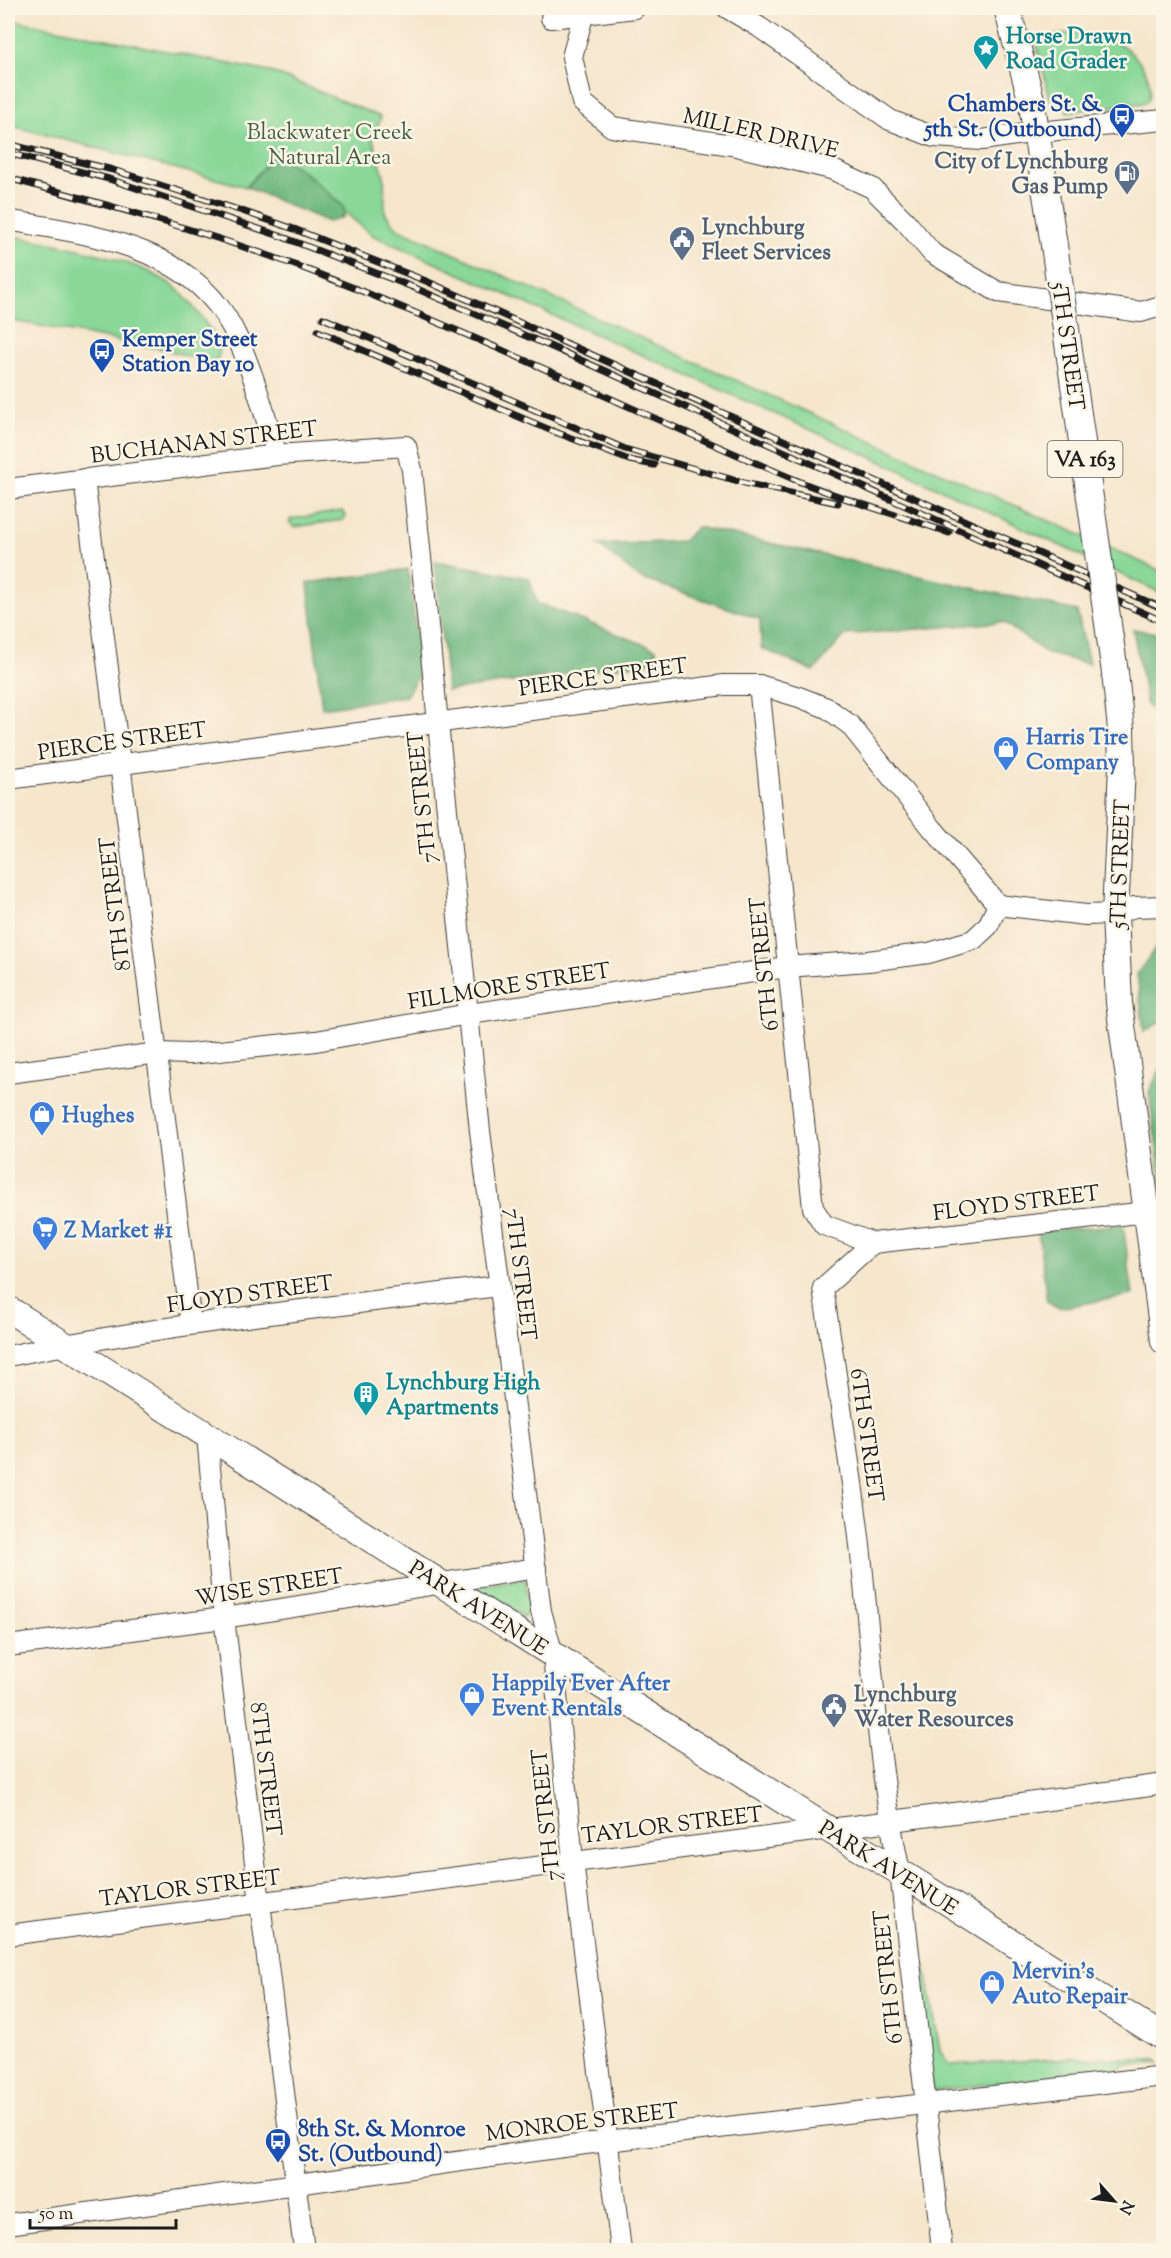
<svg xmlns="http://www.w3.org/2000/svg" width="1171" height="2258" font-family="'Sorts Mill Goudy',serif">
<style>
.green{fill:#89d898;stroke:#527a5a;stroke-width:1.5}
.forest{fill:#6eb880;stroke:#456a4e;stroke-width:1.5}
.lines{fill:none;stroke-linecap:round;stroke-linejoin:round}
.minor-casing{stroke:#3d3a36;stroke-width:22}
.major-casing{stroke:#3d3a36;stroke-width:28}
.minor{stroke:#fff;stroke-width:20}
.major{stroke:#fff;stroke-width:26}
.rail-casing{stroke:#1c1c1c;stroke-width:7}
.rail{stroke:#fcf5e5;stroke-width:4.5;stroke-dasharray:14;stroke-linecap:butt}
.major-bridge-casing{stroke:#3d3a36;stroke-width:28;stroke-linecap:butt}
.major-bridge{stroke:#fff;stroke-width:26}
.labels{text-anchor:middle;stroke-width:5;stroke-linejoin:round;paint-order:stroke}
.shield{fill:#fcf5e5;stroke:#5f5d58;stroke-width:1.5}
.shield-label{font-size:21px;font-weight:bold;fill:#1c1c1c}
.culture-label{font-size:22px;font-weight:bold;fill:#0d838f;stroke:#fcf5e5;text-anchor:start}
.transit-label{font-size:22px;font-weight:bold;fill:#164399;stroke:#fcf5e5;text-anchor:start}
.park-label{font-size:22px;fill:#425e47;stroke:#fcf5e5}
.street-label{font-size:22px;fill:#1c1c1c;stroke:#fcf5e5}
.service-label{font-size:22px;font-weight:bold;fill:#4e5e75;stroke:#fcf5e5;text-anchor:start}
.shop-label{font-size:22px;font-weight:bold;fill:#366cbe;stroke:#fcf5e5;text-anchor:start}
</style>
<rect width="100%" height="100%" fill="#fcf5e5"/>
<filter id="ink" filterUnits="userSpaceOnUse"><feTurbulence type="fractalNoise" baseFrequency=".0167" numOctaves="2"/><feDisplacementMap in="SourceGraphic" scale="12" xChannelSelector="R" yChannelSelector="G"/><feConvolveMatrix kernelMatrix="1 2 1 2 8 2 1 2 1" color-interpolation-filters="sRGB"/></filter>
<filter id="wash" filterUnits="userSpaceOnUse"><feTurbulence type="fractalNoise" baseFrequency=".008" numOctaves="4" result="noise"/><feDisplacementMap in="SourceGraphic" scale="24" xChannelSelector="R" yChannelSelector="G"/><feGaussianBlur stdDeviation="1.35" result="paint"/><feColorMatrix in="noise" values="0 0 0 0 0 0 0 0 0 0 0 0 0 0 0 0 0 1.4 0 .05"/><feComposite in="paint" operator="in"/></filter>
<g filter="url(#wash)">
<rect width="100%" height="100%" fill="#f5e6cc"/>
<!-- green -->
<g class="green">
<path d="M8,19L274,73L381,117L373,140L384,175L385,213L397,228L1163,572V594L876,459L372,235L321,192L264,167L246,187L8,125Z"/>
<path d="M1073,33C1084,34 1096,34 1107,38C1131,47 1157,73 1148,101L1143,103L1067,112L1066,105H1056L1050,99L1035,38Z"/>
<path d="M8,235C55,244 135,257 173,286C186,296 197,311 206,324C215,335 224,347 217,360L209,363L167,350L8,320Z"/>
<path d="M342,511L346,516L343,520L294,527L289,522L291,519Z"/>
<path d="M525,1579L529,1612L523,1617L479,1590L476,1586Z"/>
<path d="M919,1963L925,1965L940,2050L949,2065L1072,2058L1156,2060L1159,2063L1123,2065L1122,2069L932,2091Z"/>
</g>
<!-- forest -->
<g class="forest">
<path d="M269,155C299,162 322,188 344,207V217L328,222L246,187L264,167Z"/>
<path d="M697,527L1077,611L1089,664L1048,654L1003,622L845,635L814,671L761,648L760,619L640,578L598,545L683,541Z"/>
<path d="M435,561L529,578L537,603L656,649L657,661L447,691Z"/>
<path d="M408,569L421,671L406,696L322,708L308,583Z"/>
<path d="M1133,629L1163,634V714L1147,706Z"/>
<path d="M1163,938V1020L1144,1032L1137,974Z"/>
<path d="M1163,1063L1164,1186H1162L1149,1092Z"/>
<path d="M1123,1225L1133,1295L1059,1308L1047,1301L1038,1231Z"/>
</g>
</g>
<g filter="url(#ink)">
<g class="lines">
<!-- minor casing -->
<g class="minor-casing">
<g id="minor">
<path d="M727,8L759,27L890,120L934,137L982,140L1037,132L1164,120"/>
<path d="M583,16L572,57L582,102L612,127L732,145L831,169L872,188L906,222L932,253L998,292L1141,312L1164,305"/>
<path d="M551,18L635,8"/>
<path d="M8,220C90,235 190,245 233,329C253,369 264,413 277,455"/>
<path d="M84,479L191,1324"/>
<path d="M8,489L277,455L406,446L412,470L480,1131L541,1611L553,1655L573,1861L621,2250"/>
<path d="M759,685L813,1208L824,1225L873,1243L1164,1210"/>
<path d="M8,779L724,685H759L799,697L827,708L850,725L932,828L998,905L1086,915L1115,914L1134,907L1164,906"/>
<path d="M8,1073L158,1053L190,1054L316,1041L469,1014L787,967L868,961L929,953L973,940L988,926L998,905"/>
<path d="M873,1243L823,1288C835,1371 849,1454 859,1537C872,1649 876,1762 900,1872L942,2250"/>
<path d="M8,1356C170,1323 335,1306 499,1286"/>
<path d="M207,1436L224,1618L304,2250"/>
<path d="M8,1646L224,1618L536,1568"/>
<path d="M8,1935L977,1810L1164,1784"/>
<path d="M8,2224L607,2141L1164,2076"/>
</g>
</g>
<!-- major casing -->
<g class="major-casing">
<g id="major">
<path d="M1007,8L1031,99L1054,245"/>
<path d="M1115,673L1121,729L1122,767L1115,914L1119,1003L1164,1341"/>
<path d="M8,1309L828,1829L900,1872L1164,2038"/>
</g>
</g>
<!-- minor -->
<use href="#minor" class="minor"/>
<!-- major -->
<use href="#major" class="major"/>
<!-- rail casing -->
<g class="rail-casing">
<g id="rail">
<path d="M8,144L113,170L242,211L294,229L426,281L1164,609"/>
<path d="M8,153L109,179L280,236L415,288L554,348L1164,622"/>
<path d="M8,178C115,207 222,236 326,277C484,338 636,412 791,478C842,500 897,514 949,533"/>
<path d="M323,318L625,449L748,484L838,503"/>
<path d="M318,331L550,430L629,460L654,465"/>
</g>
</g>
<!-- rail -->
<use href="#rail" class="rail"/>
<!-- major-bridge casing -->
<g class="major-bridge-casing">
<path id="major-bridge" d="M1054,245L1115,673"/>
</g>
<!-- major-bridge -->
<use href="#major-bridge" class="major-bridge"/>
</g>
</g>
<!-- icons -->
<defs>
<g id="sight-pin" transform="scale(1.35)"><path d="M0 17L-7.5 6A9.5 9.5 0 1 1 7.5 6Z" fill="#0f9aa8" stroke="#fcf5e5"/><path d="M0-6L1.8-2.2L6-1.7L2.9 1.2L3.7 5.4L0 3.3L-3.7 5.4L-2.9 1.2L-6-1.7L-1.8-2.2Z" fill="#fff"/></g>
<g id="bus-pin" transform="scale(1.35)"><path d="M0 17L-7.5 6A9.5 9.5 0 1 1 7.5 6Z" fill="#1a4fb4" stroke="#fcf5e5"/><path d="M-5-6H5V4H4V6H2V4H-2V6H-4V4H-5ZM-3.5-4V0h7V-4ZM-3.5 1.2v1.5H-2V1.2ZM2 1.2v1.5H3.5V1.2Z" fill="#fff"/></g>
<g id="fuel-pin" transform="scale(1.35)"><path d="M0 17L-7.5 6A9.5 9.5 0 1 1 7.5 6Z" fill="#5c6f8a" stroke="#fcf5e5"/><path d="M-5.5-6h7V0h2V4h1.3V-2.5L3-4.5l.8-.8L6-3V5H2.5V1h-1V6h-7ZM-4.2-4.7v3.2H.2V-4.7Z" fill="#fff"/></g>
<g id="civic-pin" transform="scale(1.35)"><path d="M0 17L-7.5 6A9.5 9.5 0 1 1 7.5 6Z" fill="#5c6f8a" stroke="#fcf5e5"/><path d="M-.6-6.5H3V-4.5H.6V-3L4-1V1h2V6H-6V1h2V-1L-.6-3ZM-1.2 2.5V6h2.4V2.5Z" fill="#fff"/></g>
<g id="shop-pin" transform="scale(1.35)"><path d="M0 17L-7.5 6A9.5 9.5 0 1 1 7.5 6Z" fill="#3f7fe0" stroke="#fcf5e5"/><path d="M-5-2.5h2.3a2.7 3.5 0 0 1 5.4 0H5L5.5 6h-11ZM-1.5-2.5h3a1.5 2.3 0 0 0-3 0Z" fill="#fff"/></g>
<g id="supermarket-pin" transform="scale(1.35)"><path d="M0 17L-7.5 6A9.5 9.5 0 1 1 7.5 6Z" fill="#3f7fe0" stroke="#fcf5e5"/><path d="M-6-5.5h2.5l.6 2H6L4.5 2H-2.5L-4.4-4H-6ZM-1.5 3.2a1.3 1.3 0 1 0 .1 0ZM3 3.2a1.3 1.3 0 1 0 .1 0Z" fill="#fff"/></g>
<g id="building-pin" transform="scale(1.35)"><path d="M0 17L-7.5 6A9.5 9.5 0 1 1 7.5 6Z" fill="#0f9aa8" stroke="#fcf5e5"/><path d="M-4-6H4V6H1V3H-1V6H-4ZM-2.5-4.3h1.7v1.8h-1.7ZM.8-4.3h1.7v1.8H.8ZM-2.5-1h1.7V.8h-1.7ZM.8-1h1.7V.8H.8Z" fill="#fff"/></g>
</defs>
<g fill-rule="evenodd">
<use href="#sight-pin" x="986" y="48"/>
<use href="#bus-pin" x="1122" y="116"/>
<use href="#fuel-pin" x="1127" y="173"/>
<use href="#civic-pin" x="682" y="239"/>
<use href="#bus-pin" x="102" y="351"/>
<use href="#shop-pin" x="1006" y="749"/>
<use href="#shop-pin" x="42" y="1114"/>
<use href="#supermarket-pin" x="45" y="1229"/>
<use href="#building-pin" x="366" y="1394"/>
<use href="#shop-pin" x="472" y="1695"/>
<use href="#civic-pin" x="834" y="1706"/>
<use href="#shop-pin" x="992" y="1983"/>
<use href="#bus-pin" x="278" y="2141"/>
</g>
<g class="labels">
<!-- shield labels -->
<rect class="shield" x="1047.5" y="441" width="75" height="36" rx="4.5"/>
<g class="shield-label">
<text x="1085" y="466">VA 163</text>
</g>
<!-- culture labels -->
<g class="culture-label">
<text x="1006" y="43">Horse Drawn<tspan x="1006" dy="25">Road Grader</tspan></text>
<text x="386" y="1389">Lynchburg High<tspan x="386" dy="25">Apartments</tspan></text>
</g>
<!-- transit labels -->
<g class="transit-label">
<text x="1102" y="111" text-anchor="end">Chambers St. &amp;<tspan x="1102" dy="25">5th St. (Outbound)</tspan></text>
<text x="122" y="346">Kemper Street<tspan x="122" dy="25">Station Bay 10</tspan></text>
<text x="298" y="2136">8th St. &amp; Monroe<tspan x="298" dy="25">St. (Outbound)</tspan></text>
</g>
<!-- park labels -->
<g class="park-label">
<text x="330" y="139">Blackwater Creek<tspan x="330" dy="25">Natural Area</tspan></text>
</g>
<!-- street labels -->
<g class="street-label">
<text transform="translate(761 132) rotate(13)" y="8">MILLER DRIVE</text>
<text transform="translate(1069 346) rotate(82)" y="8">5TH STREET</text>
<text transform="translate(204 441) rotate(-7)" y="8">BUCHANAN STREET</text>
<text transform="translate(603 676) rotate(-8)" y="8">PIERCE STREET</text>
<text transform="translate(122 740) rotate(-8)" y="8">PIERCE STREET</text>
<text transform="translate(421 797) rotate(-96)" y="8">7TH STREET</text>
<text transform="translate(1119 864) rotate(-88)" y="8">5TH STREET</text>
<text transform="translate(114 904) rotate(-97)" y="8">8TH STREET</text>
<text transform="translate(763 964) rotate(-96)" y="8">6TH STREET</text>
<text transform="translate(509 985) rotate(-9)" y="8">FILLMORE STREET</text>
<text transform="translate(1016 1202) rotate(-7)" y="8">FLOYD STREET</text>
<text transform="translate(522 1274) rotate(83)" y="8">7TH STREET</text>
<text transform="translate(250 1293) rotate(-8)" y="8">FLOYD STREET</text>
<text transform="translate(868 1435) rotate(82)" y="8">6TH STREET</text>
<text transform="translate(269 1586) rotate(-9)" y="8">WISE STREET</text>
<text transform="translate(479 1607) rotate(32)" y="8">PARK AVENUE</text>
<text transform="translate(267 1769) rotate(83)" y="8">8TH STREET</text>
<text transform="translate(545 1815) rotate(-96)" y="8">7TH STREET</text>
<text transform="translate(672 1824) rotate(-7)" y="8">TAYLOR STREET</text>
<text transform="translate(889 1867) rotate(32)" y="8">PARK AVENUE</text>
<text transform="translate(190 1887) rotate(-7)" y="8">TAYLOR STREET</text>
<text transform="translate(887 1977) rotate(-96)" y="8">6TH STREET</text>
<text transform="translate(582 2121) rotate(-7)" y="8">MONROE STREET</text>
</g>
<!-- service labels -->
<g class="service-label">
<text x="1108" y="168" text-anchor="end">City of Lynchburg<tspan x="1108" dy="25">Gas Pump</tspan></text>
<text x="702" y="234">Lynchburg<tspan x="702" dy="25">Fleet Services</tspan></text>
<text x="854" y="1701">Lynchburg<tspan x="854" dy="25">Water Resources</tspan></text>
</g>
<!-- shop labels -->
<g class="shop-label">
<text x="1026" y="744">Harris Tire<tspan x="1026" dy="25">Company</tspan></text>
<text x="62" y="1122">Hughes</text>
<text x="64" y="1237">Z Market #1</text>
<text x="492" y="1690">Happily Ever After<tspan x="492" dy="25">Event Rentals</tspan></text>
<text x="1012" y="1978">Mervin's<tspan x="1012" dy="25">Auto Repair</tspan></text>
</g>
</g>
<!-- margin -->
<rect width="1171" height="2258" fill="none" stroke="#fcf5e5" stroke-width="30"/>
<!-- north arrow -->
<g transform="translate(1114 2201) rotate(118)" stroke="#fcf5e5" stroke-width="4.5" paint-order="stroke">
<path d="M0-4.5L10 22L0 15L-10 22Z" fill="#1c1c1c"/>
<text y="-9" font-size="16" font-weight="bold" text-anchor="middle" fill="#1c1c1c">N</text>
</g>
<!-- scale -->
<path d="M30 2219v9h146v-9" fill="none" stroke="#1c1c1c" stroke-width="3"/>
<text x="39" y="2219" font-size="18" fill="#1c1c1c" stroke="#fcf5e5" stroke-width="4.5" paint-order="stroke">50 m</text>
</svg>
